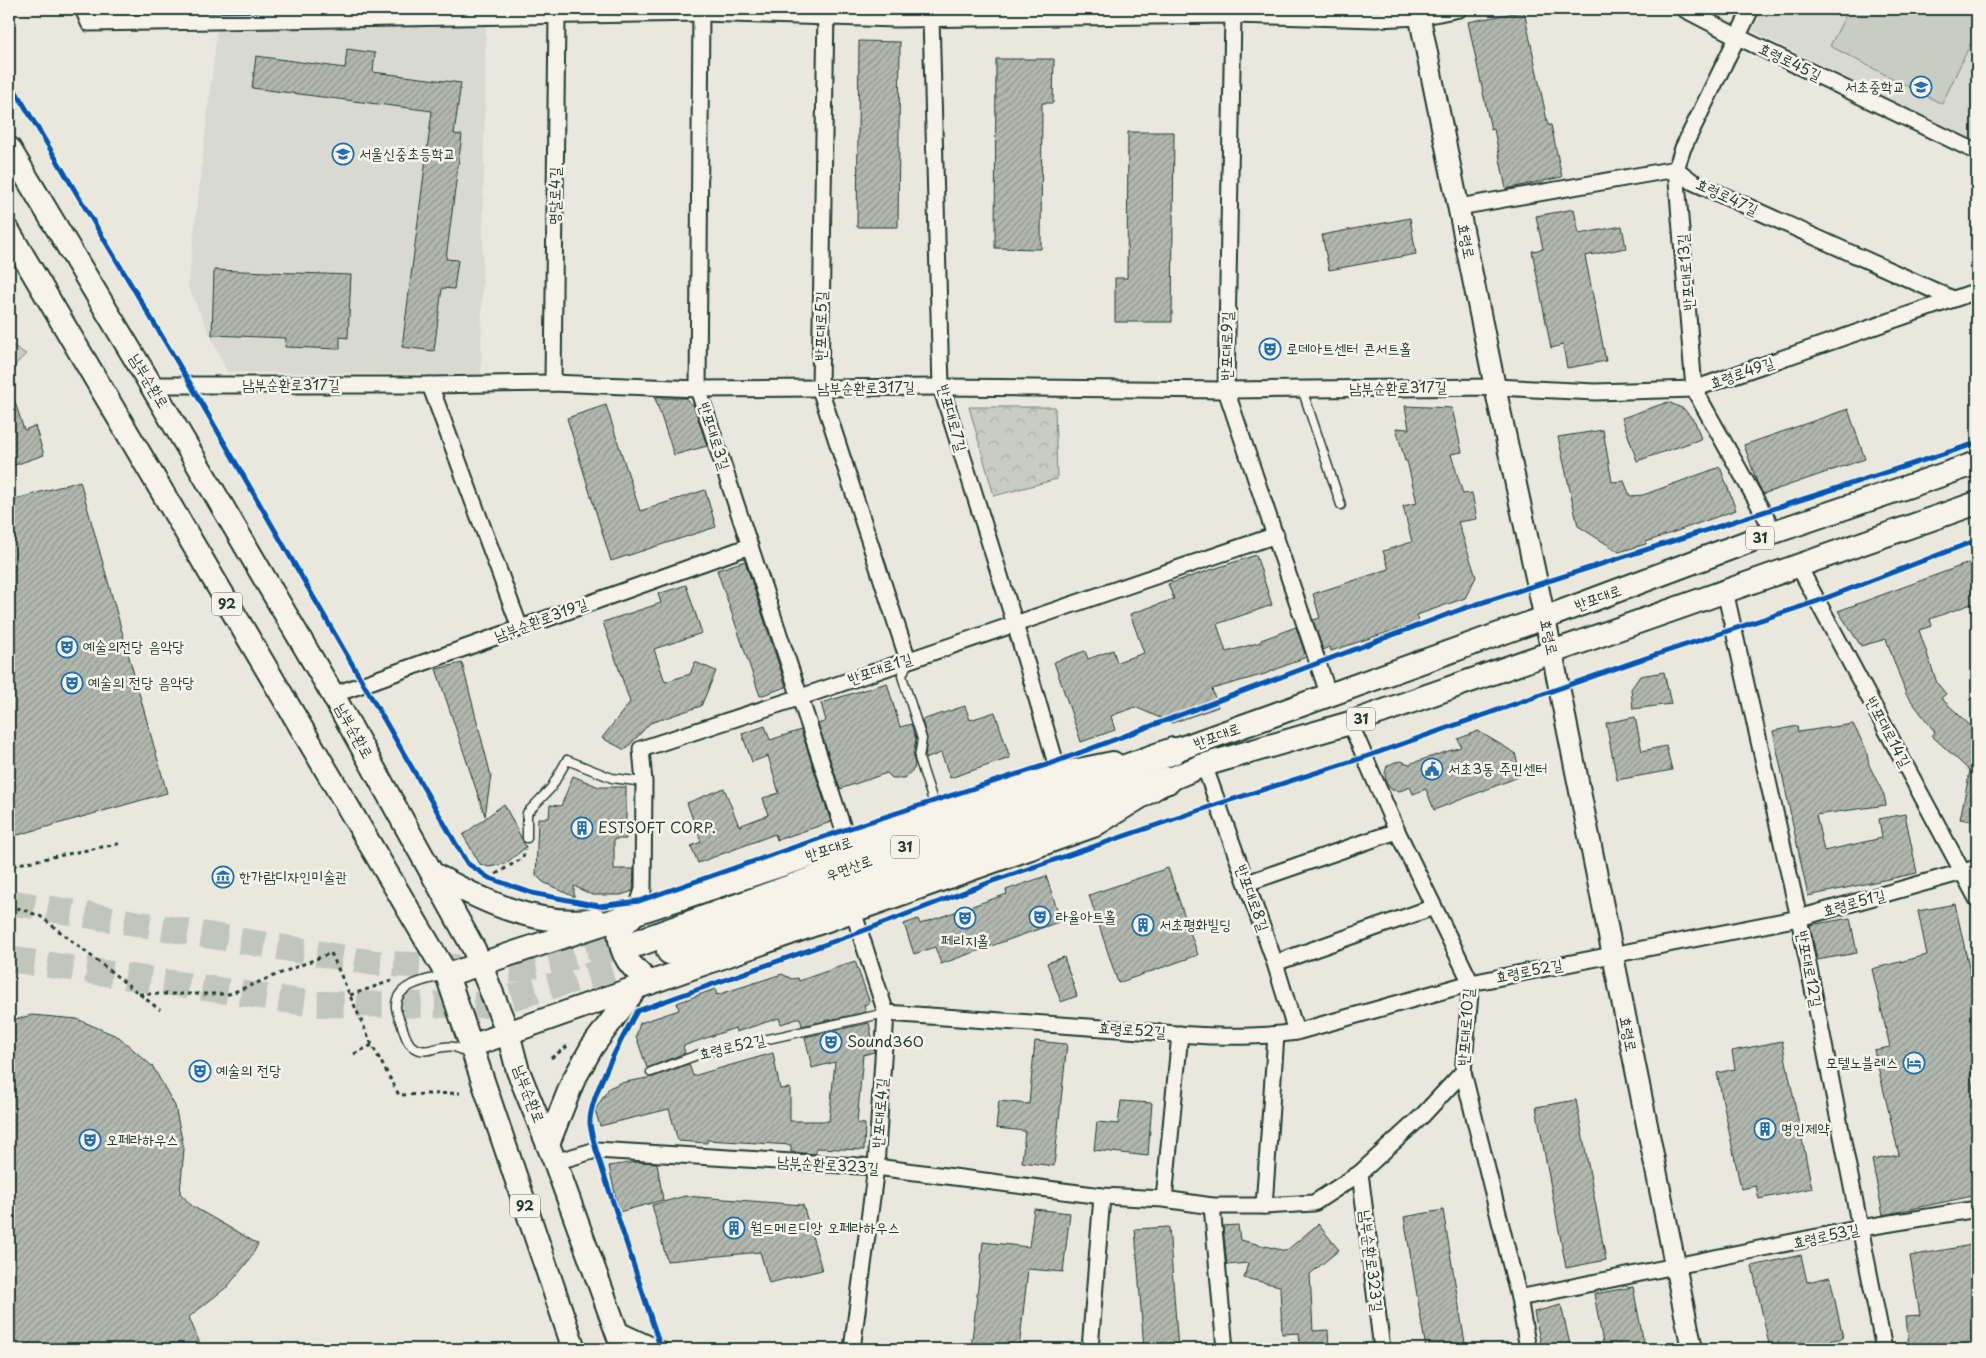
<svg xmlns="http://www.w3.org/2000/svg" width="1986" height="1358" font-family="'Playpen Sans','Poor Story',sans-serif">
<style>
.built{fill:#d9dacf}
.forest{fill:url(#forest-firs);stroke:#74847a}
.park{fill:url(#park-crowns);stroke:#74847a}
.garden{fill:#c8ccc1;stroke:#74847a}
.building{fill:url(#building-hatch);stroke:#1f3d34}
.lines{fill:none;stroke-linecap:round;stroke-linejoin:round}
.highway-tunnel{stroke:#c1c6bb;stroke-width:26;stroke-dasharray:26 13;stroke-linecap:butt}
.lane-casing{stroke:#1f3d34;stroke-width:11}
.street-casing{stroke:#1f3d34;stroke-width:19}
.secondary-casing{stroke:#1f3d34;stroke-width:24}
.primary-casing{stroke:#1f3d34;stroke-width:26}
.highway-casing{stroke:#1f3d34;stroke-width:30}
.path{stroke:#1f3d34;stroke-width:3;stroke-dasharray:4 4;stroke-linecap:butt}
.lane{stroke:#f7f3e8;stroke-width:8}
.street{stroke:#f7f3e8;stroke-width:15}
.secondary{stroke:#f7f3e8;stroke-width:20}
.primary{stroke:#f7f3e8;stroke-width:22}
.highway{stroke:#f7f3e8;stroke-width:26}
.cycleway-casing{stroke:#f7f3e8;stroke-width:8}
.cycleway{stroke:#0057b8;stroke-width:5}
.labels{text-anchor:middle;stroke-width:5;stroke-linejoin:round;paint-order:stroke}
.shield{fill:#f7f3e8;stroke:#60746a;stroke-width:1}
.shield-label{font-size:14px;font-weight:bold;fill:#1f3d34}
.street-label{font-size:15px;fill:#1f3d34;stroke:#f7f3e8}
.poi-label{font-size:15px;fill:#1f3d34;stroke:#f7f3e8;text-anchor:start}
</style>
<defs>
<pattern id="forest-firs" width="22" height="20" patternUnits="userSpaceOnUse" patternTransform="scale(1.25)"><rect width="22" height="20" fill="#c8ccc1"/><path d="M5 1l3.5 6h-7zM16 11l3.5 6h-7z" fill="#abb0a6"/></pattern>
<pattern id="park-crowns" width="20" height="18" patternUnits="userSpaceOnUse" patternTransform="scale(1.25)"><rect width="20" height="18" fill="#c8ccc1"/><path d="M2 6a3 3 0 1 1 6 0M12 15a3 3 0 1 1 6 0" fill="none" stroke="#abb0a6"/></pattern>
<pattern id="building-hatch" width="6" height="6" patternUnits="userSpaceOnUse" patternTransform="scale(1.25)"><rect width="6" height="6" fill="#b2b8ae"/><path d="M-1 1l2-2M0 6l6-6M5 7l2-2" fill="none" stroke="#90978e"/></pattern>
</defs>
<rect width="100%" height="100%" fill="#eae8dd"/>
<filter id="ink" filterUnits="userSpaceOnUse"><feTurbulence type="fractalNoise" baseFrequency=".02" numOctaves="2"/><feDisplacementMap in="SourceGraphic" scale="10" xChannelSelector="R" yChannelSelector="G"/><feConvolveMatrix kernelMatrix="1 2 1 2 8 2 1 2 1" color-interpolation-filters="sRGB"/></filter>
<g filter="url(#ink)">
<!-- built -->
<g class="built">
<path d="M1763,9H1977V143L1752,31Z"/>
<path d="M218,21H486L481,375L227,372L188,287Z"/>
</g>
<!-- forest -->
<path class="forest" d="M9,343L26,354L16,364L9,377Z"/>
<!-- park -->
<path class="park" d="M969,407H1055L1057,479L994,496Z"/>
<!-- garden -->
<path class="garden" d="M1849,9H1977V30L1942,104L1830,46Z"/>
<!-- building -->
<g class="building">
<path d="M1524,11L1548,125H1551L1562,177L1506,189L1494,129L1491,130L1468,22Z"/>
<path d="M859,41L900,42L898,227H857Z"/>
<path d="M347,49L375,53L373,72L461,83L454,134L462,135L446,259L458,260L454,289L442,288L434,351L402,347L432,111L252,88L256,56L345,68Z"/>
<path d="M996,59H1054L1053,103H1042L1041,249L995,248Z"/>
<path d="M1128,132H1174L1172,322H1115V278H1127Z"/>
<path d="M1574,209L1579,234L1622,226L1626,248L1585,256L1606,361L1567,368L1563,345L1551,348L1532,251L1543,249L1536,216Z"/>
<path d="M1410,218L1416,254L1329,270L1322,235Z"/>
<path d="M214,270L351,275L348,338L340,337V349L285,347L286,338L212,335Z"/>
<path d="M12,393L24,430L35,426L44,455L9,467V394Z"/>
<path d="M655,398H685L694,406L707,446L674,455Z"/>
<path d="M1668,402L1684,409L1695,422L1701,439L1637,461L1622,418Z"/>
<path d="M606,405L640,511L705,490L716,527L611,561L567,418Z"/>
<path d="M1405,406L1452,408L1462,452L1451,454L1463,494L1472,493L1477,519L1458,522L1476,577L1465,598L1417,615L1419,622L1331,651L1330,647L1323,650L1313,620L1320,618L1313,594L1389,569L1383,551L1412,542L1403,506L1417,503L1407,461H1405L1396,428L1409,429Z"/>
<path d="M1848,409L1865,459L1763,494L1757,482L1744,445Z"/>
<path d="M1603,430L1612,482L1624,481L1630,496L1643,495L1720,467L1736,510L1646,542V544L1619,552L1578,526L1558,437Z"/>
<path d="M80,481L167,793L18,835L9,828V501Z"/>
<path d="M1256,555L1272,605L1217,624L1226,652L1261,642V640L1296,627L1306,657L1265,674L1212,689L1218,707L1172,723L1135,707L1111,716L1115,730L1081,742L1054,662L1085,651L1088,659L1113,650L1117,662L1144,653L1130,614L1174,599L1168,584Z"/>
<path d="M1977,560V602L1930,619L1932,626L1919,630L1937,683L1946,694L1941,698L1977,732V822L1960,819L1970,771L1932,736L1935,732L1906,694L1886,639L1861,646L1838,611Z"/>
<path d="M745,561L786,687L760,696L717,570Z"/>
<path d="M686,585L702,633L654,649L665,682L690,674L695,662L716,671L701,706L650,723L625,750L602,738L630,702L603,622L661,603L658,594Z"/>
<path d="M462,663L491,776L485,816L436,669Z"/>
<path d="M1664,672L1671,704L1633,709L1631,689L1640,676Z"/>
<path d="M887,683L900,727L911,724L916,739L913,757L915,765L914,769L904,778H892L887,773L840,789L818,724L826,721L821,703Z"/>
<path d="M965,706L970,720L995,712L1010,758L950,778L941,753L925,759L927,738L922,720Z"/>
<path d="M1635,717L1642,751L1666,746L1672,770L1617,780L1606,723Z"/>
<path d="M1853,724L1866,749L1869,765L1884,795L1886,805L1816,815L1824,851L1882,838L1879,819L1905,814L1917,873L1808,896L1773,731L1797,726L1798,732Z"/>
<path d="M765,726L770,740L801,730L831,822L777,840L775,834L698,863L691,846L701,842L687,803L724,788L739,826L768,815L763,798L779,793L768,756L752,762L742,734Z"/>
<path d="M1478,731L1515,753L1521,776L1434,810L1426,789L1413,794L1410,787L1400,791L1392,790L1386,783L1385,773L1387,766L1395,762L1401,761L1409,764L1461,747L1458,739Z"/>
<path d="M573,776L599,787H626V839H614V869H634L633,891L621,895H592L574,886V897L543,882L536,875L538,818H549L550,805L561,806Z"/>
<path d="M504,804L526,847L505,864L489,867L480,864L463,835Z"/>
<path d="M1168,868L1198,955L1118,983L1089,895Z"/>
<path d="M1046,876L1061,921L941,964L935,947L914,954L904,924L918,919L920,924L1007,894L1006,890Z"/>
<path d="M1955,904L1977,1004V1073L1970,1074L1977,1109V1195L1883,1215L1872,1160L1899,1155L1874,1050L1890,1047L1872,969L1927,955L1918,911Z"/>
<path d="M1850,918L1857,953L1817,960L1810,925Z"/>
<path d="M1064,957L1077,996L1061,1002L1047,963Z"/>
<path d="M855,961L870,1003L864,1005L866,1012L802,1026L800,1018L781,1024L779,1018L736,1032L735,1028L683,1046L685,1053L647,1068L636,1036L640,1023L679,1010L677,1003L715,989L717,995L782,974L792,979L798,978L799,981Z"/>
<path d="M32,1015L77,1019L119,1037L153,1067L175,1106L184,1149L180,1193L192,1206L258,1244L250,1259L228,1286L189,1317L200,1344L185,1349H9V1021Z"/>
<path d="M869,1023L874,1046V1052L863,1055L857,1123L865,1124L864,1150L816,1148V1154L791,1152V1145L707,1140V1143L678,1141L669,1109L600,1126L595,1110L609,1088L620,1083L653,1077L689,1064L693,1076L773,1053L780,1089L790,1088V1121H829L835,1062L812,1068L805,1037Z"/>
<path d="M1035,1041L1067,1044L1054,1166L1022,1162L1025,1131L996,1128L999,1101L1029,1104Z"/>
<path d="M1782,1041L1812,1188L1759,1199L1756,1186L1741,1189L1717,1073L1735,1069L1732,1051Z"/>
<path d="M1576,1100L1606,1260L1566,1268L1536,1107Z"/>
<path d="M1121,1101L1152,1103L1148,1156L1094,1150L1097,1122L1118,1124Z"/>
<path d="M636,1162L657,1163L663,1200L619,1212L609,1166Z"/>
<path d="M685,1196L803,1205L822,1270L769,1283L760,1252L667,1261L652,1205Z"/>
<path d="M1034,1209L1070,1213L1063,1272L1028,1269L1019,1349H971L983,1242L1029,1247Z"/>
<path d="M1443,1210L1466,1349H1426L1404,1217Z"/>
<path d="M1318,1224L1339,1250L1310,1274L1313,1331L1328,1330L1329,1349H1300L1299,1333L1282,1334L1280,1286L1244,1278L1248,1263L1227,1265L1223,1226L1238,1225L1240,1240L1286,1251Z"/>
<path d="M1169,1227L1178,1349H1144L1135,1229Z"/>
<path d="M1977,1244V1289H1975L1977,1349H1909L1906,1316L1920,1315L1910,1256Z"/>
<path d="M1801,1255L1807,1282L1830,1277L1843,1338L1820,1343L1822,1349H1770L1752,1266Z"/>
<path d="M1633,1287L1645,1349H1604L1594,1294Z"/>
<path d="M1561,1305L1571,1349H1542L1534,1312Z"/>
</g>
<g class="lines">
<!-- highway-tunnel -->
<g class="highway-tunnel">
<path d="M9,902L375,963L511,970L638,943"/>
<path d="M9,959L314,1004L485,1005L644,960"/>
</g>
<!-- lane casing -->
<g class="lane-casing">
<g id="lane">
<path d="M1302,389L1341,505"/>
<path d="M908,661L902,676L922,739L919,758L937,813"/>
<path d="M527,838V813L551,788L567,760L612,778L644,782"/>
<path d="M445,975C429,980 397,983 396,1005C395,1010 399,1018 401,1023C404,1031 406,1042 413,1047C432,1059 445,1035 467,1054"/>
<path d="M651,1072L700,1054L886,1013"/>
</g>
</g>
<!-- street casing -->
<g class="street-casing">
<g id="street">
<path d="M83,9L89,23L701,13L896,19L1233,15L1376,19L1420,17L1459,9"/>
<path d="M701,9L698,389L848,843"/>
<path d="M826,9L820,389L908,660"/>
<path d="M1231,9L1233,15L1226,390L1329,696"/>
<path d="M1684,9L1738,37L1977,152"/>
<path d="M1751,9L1683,148L1676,169L1694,389L1774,532"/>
<path d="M931,17L941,387L1015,624L1059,774"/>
<path d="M1459,207L1676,169L1693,182L1953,299"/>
<path d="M553,383L557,15L555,9"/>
<path d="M151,385H430L553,383L698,389L941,387L1226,390L1495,387L1595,392L1694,389L1977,291"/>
<path d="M430,385L520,628"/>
<path d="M1798,565L1977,899"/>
<path d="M1725,591L1799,918L1884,1349"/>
<path d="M333,695L750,546"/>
<path d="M1350,723L1397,831L1471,983L1463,1072L1519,1298L1528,1349"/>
<path d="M1204,765L1275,963L1296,1032"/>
<path d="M1247,883L1397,831"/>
<path d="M635,913L643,890L644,782L641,749L801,697L1276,535"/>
<path d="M1275,963L1434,907"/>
<path d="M886,1013C963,1018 1040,1024 1117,1029C1177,1034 1237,1041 1296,1032L1471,983L1799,918L1977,868"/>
<path d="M555,1162L596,1150L876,1167L1102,1196L1164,1199L1212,1206H1264L1314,1203L1360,1173L1422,1116L1463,1072"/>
<path d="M1360,1173L1382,1349"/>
<path d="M1164,1199L1180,1034"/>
<path d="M1212,1206L1225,1349"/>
<path d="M1264,1206L1276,1035"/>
<path d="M1519,1298L1861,1228L1977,1209"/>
<path d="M617,1329L660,1349"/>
<path d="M852,1349L876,1167L886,1013L853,911"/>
<path d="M1090,1349L1102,1196"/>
</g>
</g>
<!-- secondary casing -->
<g class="secondary-casing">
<path id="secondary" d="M1418,9L1495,387L1552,652L1692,1349"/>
</g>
<!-- primary casing -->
<g class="primary-casing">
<g id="primary">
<path d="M9,148L151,385L333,695L474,949L508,1033L518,1071L555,1162L623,1349"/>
<path d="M9,232L447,975L574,1349"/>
<path d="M1157,755L1173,751L1544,618L1774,532L1977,463"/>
<path d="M435,875C483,901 538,928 595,919"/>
<path d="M635,913L619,930C620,956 631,967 650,983"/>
<path d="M447,975L1059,774L1113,763"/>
<path d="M471,1046L1093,826L1168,780L1204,765L1350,723L1977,503"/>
<path d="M548,1144L573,1081L592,1047L636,988"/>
</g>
</g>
<!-- highway casing -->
<g class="highway-casing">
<g id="highway">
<path d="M638,943L1173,751"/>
<path d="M670,951L1168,780"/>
</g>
</g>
<!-- path -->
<g class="path">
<path d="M13,865L122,843"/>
<path d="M489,878L523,858L525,849"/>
<path d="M9,905L40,916L160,1010"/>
<path d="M139,994H229L331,953L372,1045"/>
<path d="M350,995L394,980"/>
<path d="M354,1054L372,1045L399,1095L460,1093"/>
<path d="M551,1058L569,1045"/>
</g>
<!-- lane -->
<use href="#lane" class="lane"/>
<!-- street -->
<use href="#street" class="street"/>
<!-- secondary -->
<use href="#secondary" class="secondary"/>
<!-- primary -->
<use href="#primary" class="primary"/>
<!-- highway -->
<use href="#highway" class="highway"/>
<!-- cycleway casing -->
<g class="cycleway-casing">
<g id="cycleway">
<path d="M9,80L191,385L467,863L489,878L532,893L599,906L639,901L844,830L1055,762L1462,609L1977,443"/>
<path d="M661,1349L596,1150C594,1142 591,1132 590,1124C588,1098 624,1035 637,1011L860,932L993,881L1218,804L1365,757L1634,662L1818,601L1977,540"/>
</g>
</g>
<!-- cycleway -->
<use href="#cycleway" class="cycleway"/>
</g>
</g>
<!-- icons -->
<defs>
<g id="school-ring" transform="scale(1.125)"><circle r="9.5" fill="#f7f3e8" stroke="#1f6fb2" stroke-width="1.5"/><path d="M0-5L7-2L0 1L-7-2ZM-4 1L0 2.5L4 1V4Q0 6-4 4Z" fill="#1f6fb2"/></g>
<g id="theatre-ring" transform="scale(1.125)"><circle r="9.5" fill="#f7f3e8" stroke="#1f6fb2" stroke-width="1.5"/><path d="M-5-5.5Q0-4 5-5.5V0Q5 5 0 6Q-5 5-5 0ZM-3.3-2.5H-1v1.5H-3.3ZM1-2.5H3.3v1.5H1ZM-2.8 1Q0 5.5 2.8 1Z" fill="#1f6fb2"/></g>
<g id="civic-ring" transform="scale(1.125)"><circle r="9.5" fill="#f7f3e8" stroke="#1f6fb2" stroke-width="1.5"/><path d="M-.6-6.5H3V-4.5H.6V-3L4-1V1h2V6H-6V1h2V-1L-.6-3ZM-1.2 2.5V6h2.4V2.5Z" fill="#1f6fb2"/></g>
<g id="building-ring" transform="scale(1.125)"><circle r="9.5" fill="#f7f3e8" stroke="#1f6fb2" stroke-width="1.5"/><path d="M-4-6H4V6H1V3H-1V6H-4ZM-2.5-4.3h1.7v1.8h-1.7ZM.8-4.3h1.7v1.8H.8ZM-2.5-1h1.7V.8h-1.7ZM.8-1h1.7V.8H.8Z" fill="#1f6fb2"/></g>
<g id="museum-ring" transform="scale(1.125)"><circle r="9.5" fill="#f7f3e8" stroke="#1f6fb2" stroke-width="1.5"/><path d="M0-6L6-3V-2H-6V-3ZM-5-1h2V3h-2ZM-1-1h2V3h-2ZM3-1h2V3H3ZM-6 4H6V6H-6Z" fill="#1f6fb2"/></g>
<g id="hotel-ring" transform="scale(1.125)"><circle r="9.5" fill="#f7f3e8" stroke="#1f6fb2" stroke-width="1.5"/><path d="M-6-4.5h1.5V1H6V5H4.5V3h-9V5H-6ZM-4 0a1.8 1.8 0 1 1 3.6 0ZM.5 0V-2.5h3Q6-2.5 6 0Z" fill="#1f6fb2"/></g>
</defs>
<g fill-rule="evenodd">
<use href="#school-ring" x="1921" y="87"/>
<use href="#school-ring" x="343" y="154"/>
<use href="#theatre-ring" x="1270" y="349"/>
<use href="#theatre-ring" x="67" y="647"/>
<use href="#theatre-ring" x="72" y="683"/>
<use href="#civic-ring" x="1432" y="769"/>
<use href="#building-ring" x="582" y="828"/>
<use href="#museum-ring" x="223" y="877"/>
<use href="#theatre-ring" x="1040" y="917"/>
<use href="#theatre-ring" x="965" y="918"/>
<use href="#building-ring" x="1143" y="925"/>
<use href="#theatre-ring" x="831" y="1042"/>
<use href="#hotel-ring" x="1914" y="1063"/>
<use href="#theatre-ring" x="200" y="1071"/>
<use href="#building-ring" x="1765" y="1129"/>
<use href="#theatre-ring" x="90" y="1140"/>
<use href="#building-ring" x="734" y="1228"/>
</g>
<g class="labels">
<!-- shield labels -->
<g class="shield">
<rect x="1746" y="526.5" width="28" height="23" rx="4"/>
<rect x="212" y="592.5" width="30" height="23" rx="4"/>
<rect x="1347" y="707.5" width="28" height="23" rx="4"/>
<rect x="891" y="835.5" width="28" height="23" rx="4"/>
<rect x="510" y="1194.5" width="30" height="23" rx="4"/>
</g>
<g class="shield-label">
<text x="1760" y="543">31</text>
<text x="227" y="609">92</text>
<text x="1361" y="724">31</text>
<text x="905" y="852">31</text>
<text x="525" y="1211">92</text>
</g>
<!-- street labels -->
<g class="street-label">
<text transform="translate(1790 62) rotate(26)" y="5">효령로45길</text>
<text transform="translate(555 196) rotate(-89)" y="5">명달로4길</text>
<text transform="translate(1727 197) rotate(25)" y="5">효령로47길</text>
<text transform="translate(1466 241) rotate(79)" y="5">효령로</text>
<text transform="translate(1686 272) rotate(-95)" y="5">반포대로13길</text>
<text transform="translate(821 326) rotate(-89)" y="5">반포대로5길</text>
<text transform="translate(1227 346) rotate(-89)" y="5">반포대로9길</text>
<text transform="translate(1742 373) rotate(-19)" y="5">효령로49길</text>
<text transform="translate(149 381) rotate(59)" y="5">남부순환로</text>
<text x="291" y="390">남부순환로317길</text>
<text transform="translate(866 388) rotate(-1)" y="5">남부순환로317길</text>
<text transform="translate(1398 388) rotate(-1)" y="5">남부순환로317길</text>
<text transform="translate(952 418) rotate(74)" y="5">반포대로7길</text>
<text transform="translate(714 436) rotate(72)" y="5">반포대로3길</text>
<text transform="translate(1598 598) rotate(-20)" y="5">반포대로</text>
<text transform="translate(541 620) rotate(-20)" y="5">남부순환로319길</text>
<text transform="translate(1549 637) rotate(78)" y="5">효령로</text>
<text transform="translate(880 669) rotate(-19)" y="5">반포대로1길</text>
<text transform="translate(354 731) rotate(61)" y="5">남부순환로</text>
<text transform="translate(1888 732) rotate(62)" y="5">반포대로14길</text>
<text transform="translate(1217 736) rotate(-20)" y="5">반포대로</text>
<text transform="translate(829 849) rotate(-18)" y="5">반포대로</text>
<text transform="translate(849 868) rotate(-20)" y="5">우면산로</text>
<text transform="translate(1252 898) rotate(70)" y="5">반포대로8길</text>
<text transform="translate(1854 903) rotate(-15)" y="5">효령로51길</text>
<text transform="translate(1809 969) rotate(79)" y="5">반포대로12길</text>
<text transform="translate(1529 971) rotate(-11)" y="5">효령로52길</text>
<text transform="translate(1466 1027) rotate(-86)" y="5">반포대로10길</text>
<text transform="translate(1132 1030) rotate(4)" y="5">효령로52길</text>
<text transform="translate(1628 1034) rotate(79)" y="5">효령로</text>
<text transform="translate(732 1047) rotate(-13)" y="5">효령로52길</text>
<text transform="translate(529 1094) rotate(69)" y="5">남부순환로</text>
<text transform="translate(880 1113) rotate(-86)" y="5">반포대로4길</text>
<text transform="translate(828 1165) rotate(4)" y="5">남부순환로323길</text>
<text transform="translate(1826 1236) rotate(-12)" y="5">효령로53길</text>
<text transform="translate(1371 1261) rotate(83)" y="5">남부순환로323길</text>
</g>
<!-- poi labels -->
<g class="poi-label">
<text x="1905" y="92" text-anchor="end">서초중학교</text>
<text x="359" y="159">서울신중초등학교</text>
<text x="1286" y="354">로데아트센터 콘서트홀</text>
<text x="83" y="652">예술의전당 음악당</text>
<text x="88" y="688">예술의 전당 음악당</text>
<text x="1448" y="774">서초3동 주민센터</text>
<text x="598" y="833">ESTSOFT CORP.</text>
<text x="239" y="882">한가람디자인미술관</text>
<text x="1056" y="922">라율아트홀</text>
<text x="1159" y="930">서초평화빌딩</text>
<text x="965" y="946" text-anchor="middle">페리지홀</text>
<text x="847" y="1047">Sound360</text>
<text x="1898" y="1068" text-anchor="end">모텔노블레스</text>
<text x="216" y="1076">예술의 전당</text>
<text x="1781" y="1134">명인제약</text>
<text x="106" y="1145">오페라하우스</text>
<text x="750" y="1233">월드메르디앙 오페라하우스</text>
</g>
</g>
<!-- margin -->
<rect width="1986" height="1358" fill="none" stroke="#f7f3e8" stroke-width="30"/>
<rect x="15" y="15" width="1956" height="1328" fill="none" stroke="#1f3d34" stroke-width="2" filter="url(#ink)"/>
</svg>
